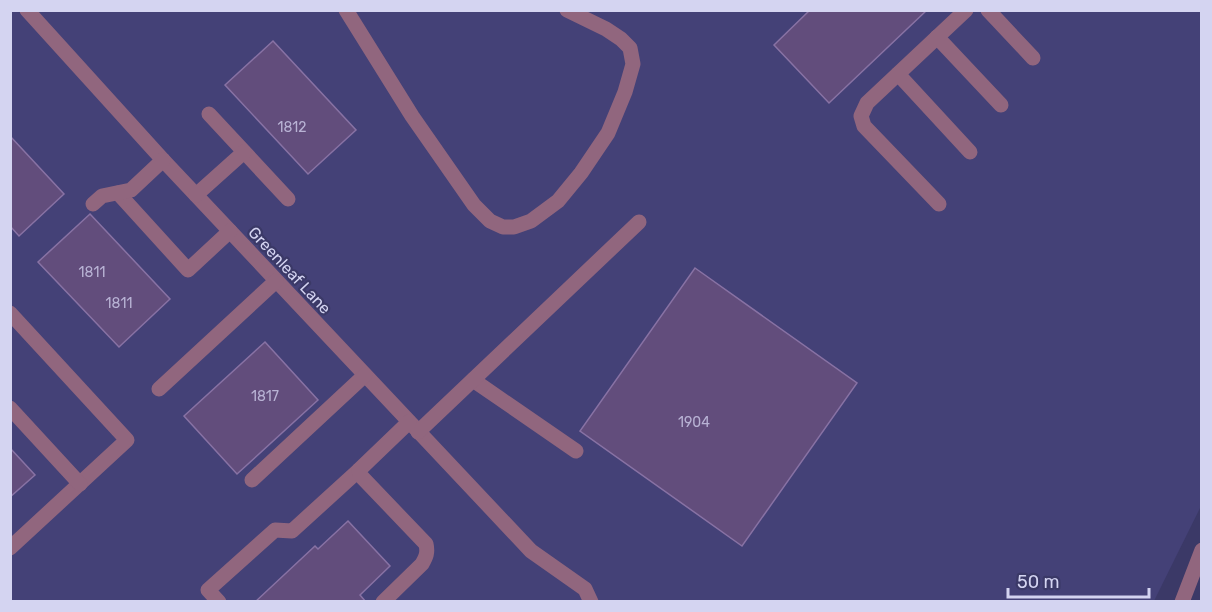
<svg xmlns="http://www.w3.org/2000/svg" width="1212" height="612" font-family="Rubik,sans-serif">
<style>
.built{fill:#444177}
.building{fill:#624d7c;stroke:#8872a4;stroke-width:1.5}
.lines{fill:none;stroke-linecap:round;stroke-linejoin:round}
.minor{stroke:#91667e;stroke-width:15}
.labels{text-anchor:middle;stroke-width:4.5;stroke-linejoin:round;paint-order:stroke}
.number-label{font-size:14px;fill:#b8b2d4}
.street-label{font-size:16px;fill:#d4d4f1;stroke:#3b3967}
</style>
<rect width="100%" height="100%" fill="#3b3967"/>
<!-- built -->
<path class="built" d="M10,11H1201V506L1154,601H11Z"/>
<!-- building -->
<g class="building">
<path d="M810,10H927L829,103L774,45Z"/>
<path d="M273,41L356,130L308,174L225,85Z"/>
<path d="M10,136L64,194L19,236L10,226Z"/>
<path d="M90,214L170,299L119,347L38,262Z"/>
<path d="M695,268L857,383L742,546L580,431Z"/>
<path d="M265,342L318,400L237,474L184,416Z"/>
<path d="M10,448L35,475L10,497Z"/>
<path d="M348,521L390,566L360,595L366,602H255L315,546L318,549Z"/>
</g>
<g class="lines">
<!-- minor -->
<g class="minor">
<path d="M27,10L163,160L531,551L585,589L591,602"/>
<path d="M346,10L412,116L474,205L490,221L503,227H514L531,221L558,201L581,173L608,133L625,92L633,64L630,48L621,39L606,29L567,10"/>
<path d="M988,10L1033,58"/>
<path d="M937,37L1001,105"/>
<path d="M898,74L970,152"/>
<path d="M209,114L288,199"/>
<path d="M118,193L188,270L230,231"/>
<path d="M196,195L244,152"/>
<path d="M93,204L102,196L131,190L163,160"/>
<path d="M939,204L864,126L861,116L867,103L966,10"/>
<path d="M10,313L127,440L10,548"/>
<path d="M473,380L576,451"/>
<path d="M159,389L276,281"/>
<path d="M10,408L80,484"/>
<path d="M418,432L639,222"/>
<path d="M252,480L365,375"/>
<path d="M219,602L208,590L275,530L292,531L359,470"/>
<path d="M383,602L422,564C426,557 428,553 426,544L360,475L359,470L409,422"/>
<path d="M1182,602L1202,550"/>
</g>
</g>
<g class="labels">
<!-- number labels -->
<g class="number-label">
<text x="292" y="132">1812</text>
<text x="92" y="277">1811</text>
<text x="119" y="308">1811</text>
<text x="265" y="401">1817</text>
<text x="694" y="427">1904</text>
</g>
<!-- street labels -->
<g class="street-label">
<text transform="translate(290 270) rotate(47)" y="6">Greenleaf Lane</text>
</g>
</g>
<!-- border -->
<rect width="1212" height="612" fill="none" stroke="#d4d4f1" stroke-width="24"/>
<!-- scale -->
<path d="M1008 588v9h141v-9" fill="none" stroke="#d4d4f1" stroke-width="3"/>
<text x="1017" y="588" font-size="18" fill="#d4d4f1" stroke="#3b3967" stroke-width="4.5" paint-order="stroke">50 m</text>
</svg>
